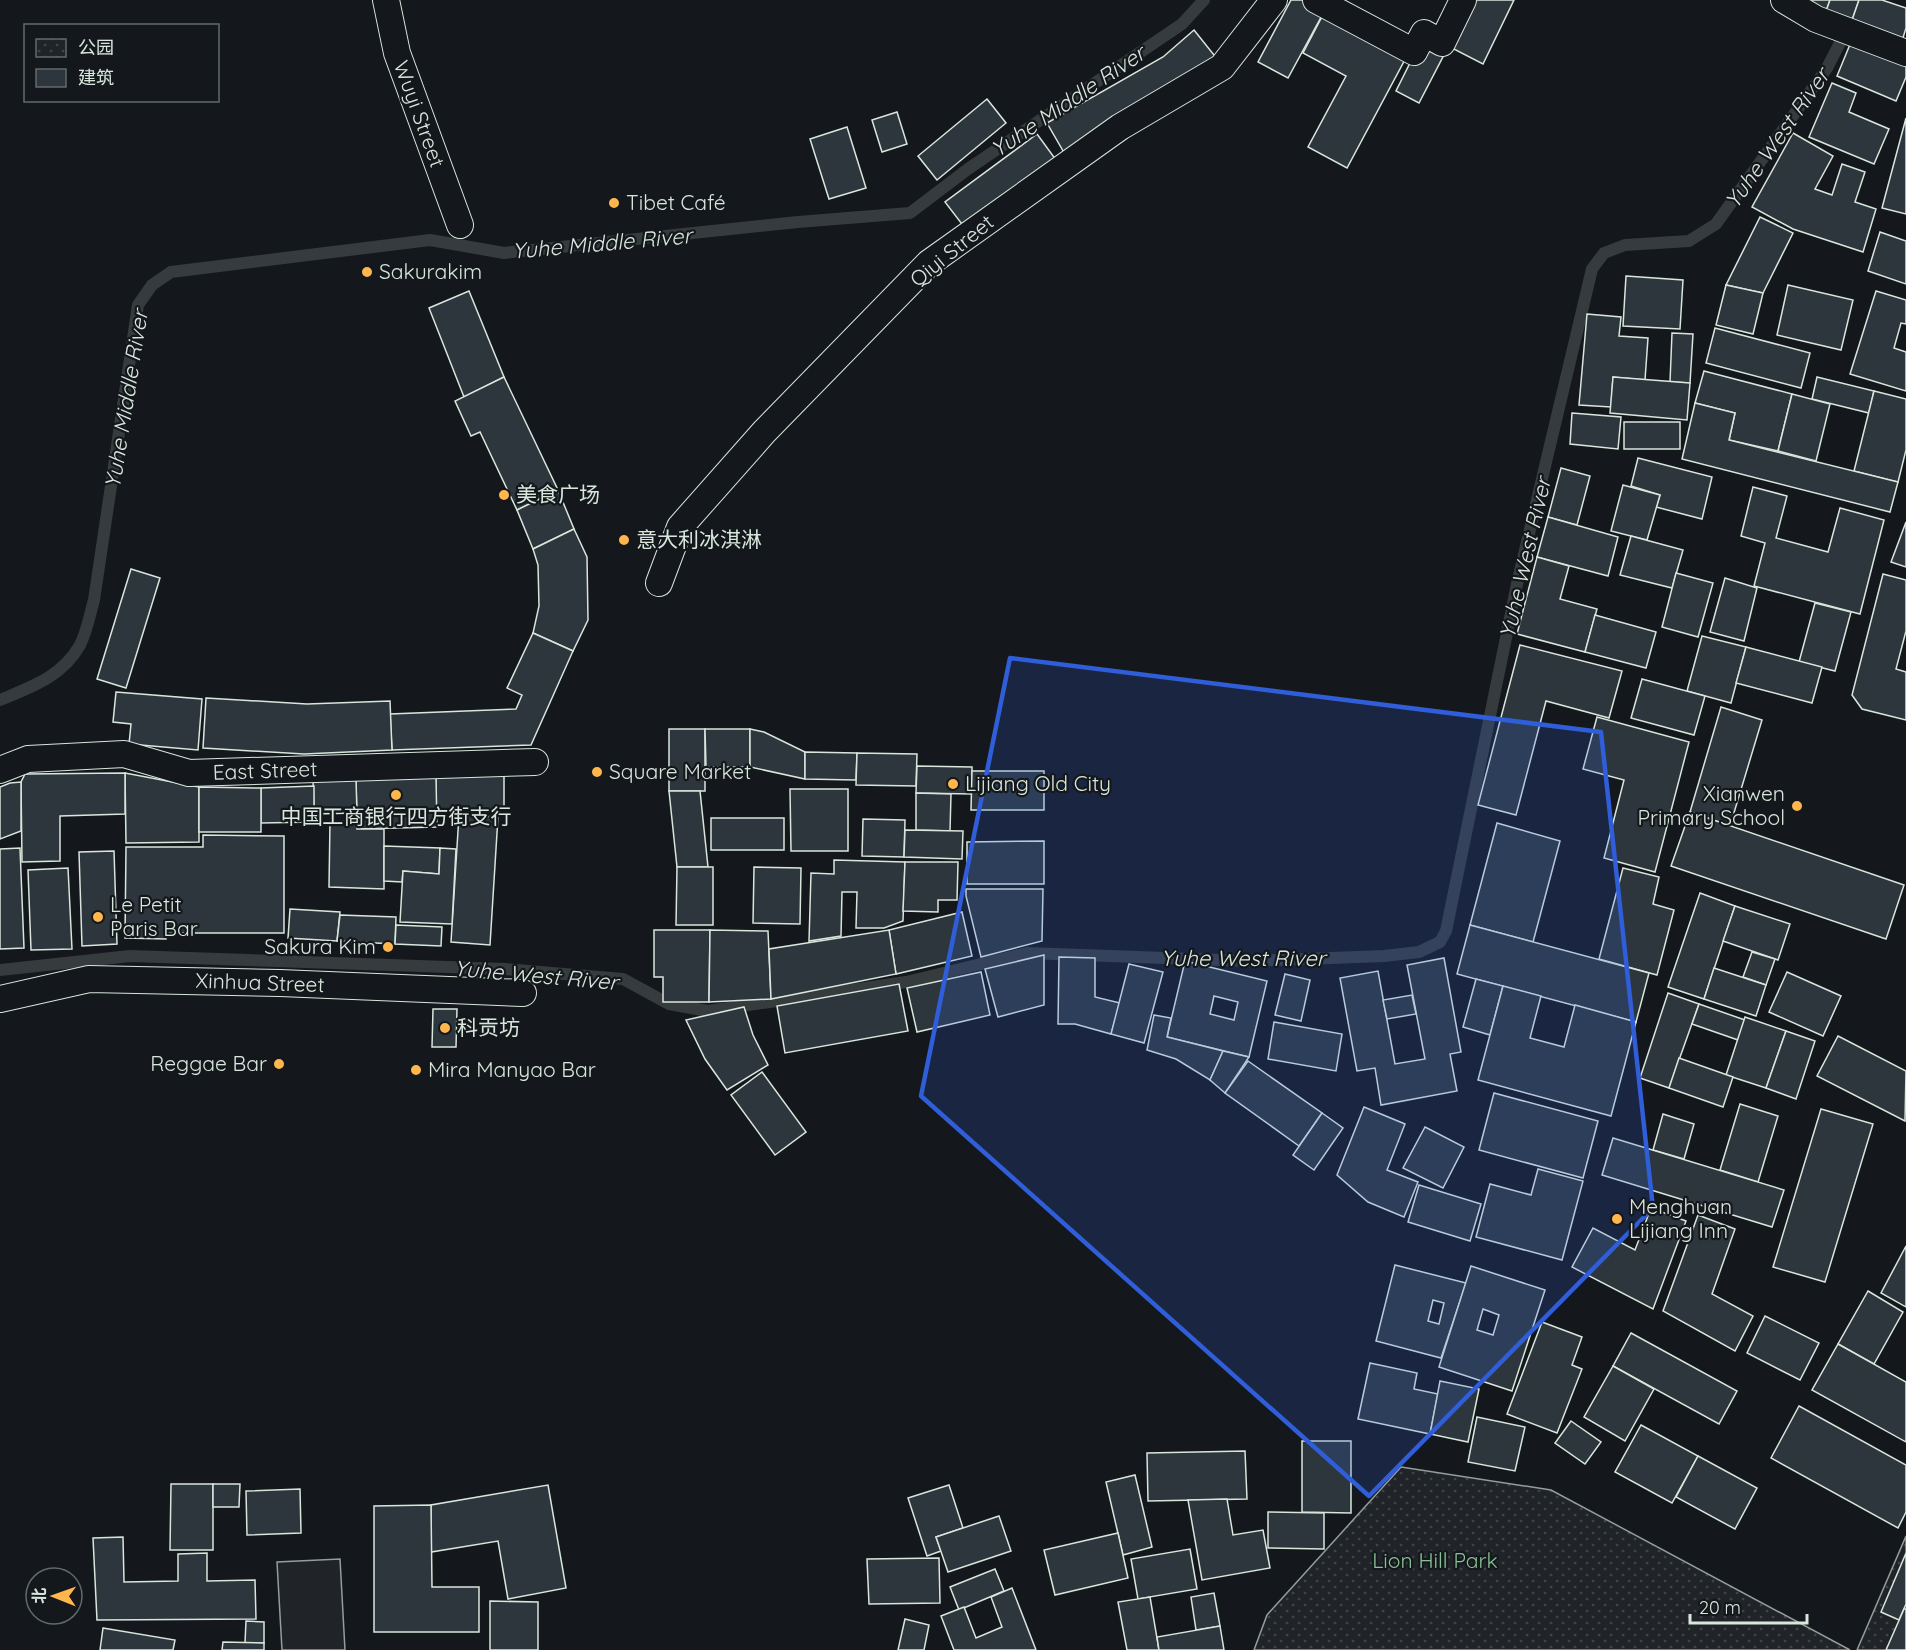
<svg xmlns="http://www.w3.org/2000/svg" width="1906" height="1650" font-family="Quicksand,'Noto Sans SC',sans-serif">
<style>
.green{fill:#202428;stroke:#939e99;stroke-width:1.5}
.park{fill:url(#park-dots);stroke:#939e99;stroke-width:1.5}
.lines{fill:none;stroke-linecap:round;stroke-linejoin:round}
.stream{stroke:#363b3e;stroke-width:12}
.building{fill:#2c363c;stroke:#d8e6dc;stroke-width:1.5;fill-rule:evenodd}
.pedestrian-casing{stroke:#d8e6dc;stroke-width:28}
.pedestrian{stroke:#14181c;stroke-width:26}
.marked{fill:#305dd8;fill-opacity:0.2;stroke:#305dd8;stroke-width:4.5;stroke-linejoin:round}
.poi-dot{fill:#ffb74d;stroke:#14181c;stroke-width:2}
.labels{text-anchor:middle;stroke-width:4.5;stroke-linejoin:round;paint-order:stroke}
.street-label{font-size:21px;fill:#d8e6dc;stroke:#14181c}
.poi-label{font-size:21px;fill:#d8e6dc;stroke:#14181c;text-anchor:start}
.park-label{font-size:21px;fill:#8ac095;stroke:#14181c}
.water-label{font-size:22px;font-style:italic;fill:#d8e6dc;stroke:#14181c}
</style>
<defs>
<pattern id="park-dots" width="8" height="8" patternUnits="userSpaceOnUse" patternTransform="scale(1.5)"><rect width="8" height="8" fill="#202428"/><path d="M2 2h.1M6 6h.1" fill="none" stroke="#404447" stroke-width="1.8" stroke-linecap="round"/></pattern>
</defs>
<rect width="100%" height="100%" fill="#14181c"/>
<!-- green -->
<path class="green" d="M340,1559L345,1650H282L277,1562Z"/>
<!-- park -->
<g class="park">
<path d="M1401,1467L1551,1490L1850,1650H1254L1267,1615Z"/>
<path d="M1906,1536V1650H1857Z"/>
</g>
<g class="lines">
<!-- stream -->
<g class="stream">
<path d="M0,700C31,687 62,677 80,645C87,631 90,614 94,600L138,305L152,285L171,272L430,240L504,253L798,222L910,213L968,169L1182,24L1204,0"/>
<path d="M0,970L130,956L505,969L623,979L669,1004L708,1011L906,982L1027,953L1248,961L1384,956L1419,952L1440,942L1446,931L1517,584L1592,269L1604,253L1625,245L1689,241L1716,224L1827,68L1844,35"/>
</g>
</g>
<!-- building -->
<g class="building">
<path d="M1291,0H1311L1326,8L1288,78L1258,62Z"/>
<path d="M1465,0H1514L1483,64L1444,44Z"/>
<path d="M1800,0H1830L1825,14Z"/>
<path d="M1830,0H1859L1851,23L1825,14Z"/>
<path d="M1859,0H1882L1906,8V28L1902,41L1851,23Z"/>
<path d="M1326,9L1409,52L1347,168L1308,147L1346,76L1303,53Z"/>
<path d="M1194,30L1218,60L1066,156L1047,123L1163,57Z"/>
<path d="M1423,37L1447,49L1419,103L1396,91Z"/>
<path d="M1851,42L1906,65V77L1896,101L1837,76Z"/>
<path d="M1832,83L1856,93L1849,112L1889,129L1874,164L1809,137Z"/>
<path d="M987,99L1006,123L937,180L918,156Z"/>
<path d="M897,112L907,144L882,152L872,120Z"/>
<path d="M1906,118V214L1882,208Z"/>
<path d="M847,127L866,188L829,199L810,139Z"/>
<path d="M1793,133L1833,156L1815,189L1832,195L1842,164L1865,172L1855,202L1876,209L1863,252L1793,229L1752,207Z"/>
<path d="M1037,134L1059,164L968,232L945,202Z"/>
<path d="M1760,217L1793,233L1763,293L1726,285Z"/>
<path d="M1880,232L1906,241V284L1868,271Z"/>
<path d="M1626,276L1683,280L1680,329L1623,326Z"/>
<path d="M1726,285L1763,293L1753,334L1716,325Z"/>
<path d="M1788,285L1853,300L1841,350L1777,335Z"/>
<path d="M469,291L504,377L464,397L429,308Z"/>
<path d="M1876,291L1906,300V324L1901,323L1894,348L1906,352V391L1850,374Z"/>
<path d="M1587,314L1621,317L1619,336L1648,338L1645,380L1613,377L1611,407L1579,405Z"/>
<path d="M1715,328L1810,353L1801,388L1706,363Z"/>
<path d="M1672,333L1693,334L1690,383L1670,382Z"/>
<path d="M1704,371L1792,394L1778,451L1729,440L1735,413L1695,403Z"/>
<path d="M504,377L558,490L517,510L480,432L471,436L455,401Z"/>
<path d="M1613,377L1690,383L1687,420L1610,413Z"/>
<path d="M1817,377L1874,391L1869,413L1812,399Z"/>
<path d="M1874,391L1906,399V450L1898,482L1854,471Z"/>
<path d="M1792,394L1830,404L1816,461L1778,451Z"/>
<path d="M1695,403L1735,413L1729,440L1898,482L1890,512L1682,459Z"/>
<path d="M1572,413L1621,417L1618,449L1570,444Z"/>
<rect x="1624" y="422" width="56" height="27"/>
<path d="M1638,458L1712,477L1702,519L1656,507L1660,495L1631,486Z"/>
<path d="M1561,468L1590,476L1577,525L1548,517Z"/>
<path d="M1623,485L1660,495L1647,540L1611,531Z"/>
<path d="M1753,487L1787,496L1776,538L1828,552L1840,508L1884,520L1860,614L1754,586L1765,543L1741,536Z"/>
<path d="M558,490L574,529L533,549L517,510Z"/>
<path d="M1548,517L1618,537L1608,576L1537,557Z"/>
<path d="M1906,522V567L1891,562Z"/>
<path d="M574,529L587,557L588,620L573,651L533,633L539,606L538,565L533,549Z"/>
<path d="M1631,536L1683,550L1672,588L1620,575Z"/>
<path d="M1537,557L1569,566L1560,599L1597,609L1585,652L1517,634Z"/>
<path d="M131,569L160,578L126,688L97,679Z"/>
<path d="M1676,573L1713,583L1698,637L1662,627Z"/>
<path d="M1883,574L1906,580V631L1896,669L1906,672V720L1862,709L1852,695Z"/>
<path d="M1725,578L1757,588L1744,641L1710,632Z"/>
<path d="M1815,603L1851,612L1835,671L1799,662Z"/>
<path d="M1595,615L1656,632L1646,668L1585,652Z"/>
<path d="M533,633L573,651L531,745L392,750L390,714L516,709L522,695L507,688Z"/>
<path d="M1702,636L1746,647L1731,703L1687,691Z"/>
<path d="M1520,645L1622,671L1609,718L1546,701L1516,815L1478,805Z"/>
<path d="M1746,647L1822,667L1812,703L1736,683Z"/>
<path d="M1642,679L1705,696L1694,735L1631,718Z"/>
<path d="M116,692L202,699L198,750L129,744L131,724L113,722Z"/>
<path d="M206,698L307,704L390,701L392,750L304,754L203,748Z"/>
<path d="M1721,707L1762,720L1730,826L1690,812Z"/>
<path d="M1597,717L1689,742L1655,872L1604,858L1624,780L1583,769Z"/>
<rect x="669" y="729" width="36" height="62"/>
<path d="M705,729H750V767H706Z"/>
<path d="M750,729L764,732L805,752V779L750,767Z"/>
<path d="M805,752L857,753L856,780L805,779Z"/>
<path d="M857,753L917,754L916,786L856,785Z"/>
<path d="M917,766L972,767V794L916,793Z"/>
<path d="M972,771H1044V810H971Z"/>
<path d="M125,773L199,787V842L126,843Z"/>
<path d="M125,773V814L60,816V861L22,862L21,782L25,774Z"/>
<path d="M504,775V809L436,812V777Z"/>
<path d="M436,777L437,827L357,829L356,779Z"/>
<path d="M356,779L357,813L314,814L313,780Z"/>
<path d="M21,782V831L0,839V787L10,783Z"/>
<path d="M314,786V822L261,823V788Z"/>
<path d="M199,787L261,788V832H199Z"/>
<path d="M790,789H848V851H791Z"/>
<path d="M669,791H700L708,867H677Z"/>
<path d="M916,793L951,794L950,831L916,830Z"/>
<path d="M1690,812L1904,885L1886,939L1671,866Z"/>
<path d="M459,815L498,817L490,945L451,942Z"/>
<rect x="711" y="818" width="73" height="32"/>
<path d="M863,819L905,820L904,857L862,856Z"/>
<path d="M358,821L357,829H384V889L329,887L330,822Z"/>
<path d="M1497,823L1560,841L1533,942L1470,925Z"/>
<path d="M905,830L963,831L962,859L904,857Z"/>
<path d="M203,835L284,836V933H166V939L125,938L126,847H203Z"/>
<path d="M1044,841V884H967V842Z"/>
<path d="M384,846L440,848L439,874L403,871L402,882L384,881Z"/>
<path d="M20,848L24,948L0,949V849Z"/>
<path d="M440,848L456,849L452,924L400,922L403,871L439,874Z"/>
<path d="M114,851L117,944L82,946L79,852Z"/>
<path d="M834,860L905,862L903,921L884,928H856L857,892H842L841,936L809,941L811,873L834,874Z"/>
<path d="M905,862H958L957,900H938V912L903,911Z"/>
<path d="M677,867H713V925H676Z"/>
<path d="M754,867L801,868L800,924L753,923Z"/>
<path d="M68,868L72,949L31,950L28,870Z"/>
<path d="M1623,868L1659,877L1653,904L1674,910L1657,975L1599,959Z"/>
<path d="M966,889H1043L1042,941L981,957L966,896Z"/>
<path d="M1700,893L1735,906L1704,999L1668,987Z"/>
<path d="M1735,906L1790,924L1778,960L1723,941Z"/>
<path d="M290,909L340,912L337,941L288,938Z"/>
<path d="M962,912L972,956L896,974L889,930Z"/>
<path d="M340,915L396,917L395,944L337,941Z"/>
<path d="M396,925L442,927L441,946L395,944Z"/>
<path d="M1470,925L1649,973L1636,1022L1457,974Z"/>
<path d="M654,930H710L709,1002H663V977H654Z"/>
<path d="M710,930L768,931L771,999L709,1002Z"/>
<path d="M889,930L896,974L771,999L769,949Z"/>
<path d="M1752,952L1775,959L1766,985L1743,977Z"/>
<path d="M1044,955V1005L998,1017L985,969Z"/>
<path d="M1059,957L1095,958V997L1120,1003L1111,1034L1075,1024H1058Z"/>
<path d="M1444,958L1461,1052L1450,1054L1457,1091L1381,1105L1375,1068L1357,1071L1340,978L1378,971L1395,1064L1425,1059L1407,965Z"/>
<path d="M1185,961L1267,981L1249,1057L1167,1037ZM1214,996L1238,1002L1234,1020L1210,1014Z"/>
<path d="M1129,964L1163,972L1144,1043L1111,1034Z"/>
<path d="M1714,968L1766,985L1756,1016L1704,999Z"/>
<path d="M981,972L990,1015L917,1032L907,988Z"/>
<path d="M1787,972L1841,996L1823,1036L1769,1012Z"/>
<path d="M1285,974L1310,980L1301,1021L1275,1015Z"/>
<path d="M1476,979L1503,986L1490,1035L1463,1027Z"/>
<path d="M899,984L908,1031L785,1053L777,1006Z"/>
<path d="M1503,986L1541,996L1530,1038L1564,1047L1575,1005L1636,1022L1611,1116L1478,1080Z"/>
<path d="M1668,993L1699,1004L1669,1088L1640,1078Z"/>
<path d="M1412,995L1416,1014L1387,1019L1383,1000Z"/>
<path d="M1699,1004L1745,1020L1738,1040L1692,1024Z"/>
<path d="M744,1007L753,1035L768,1065L727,1090L705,1059L686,1020Z"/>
<path d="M433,1009H457L456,1047H432Z"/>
<path d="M1154,1015L1171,1018L1167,1037L1223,1051L1210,1080L1176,1059L1147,1050Z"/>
<path d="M1745,1017L1786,1031L1766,1088L1726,1075Z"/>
<path d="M1274,1022L1342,1034L1336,1071L1268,1059Z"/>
<path d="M1786,1031L1815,1041L1796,1099L1766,1088Z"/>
<path d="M1838,1036L1906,1071L1905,1121L1817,1076Z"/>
<path d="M1223,1051L1249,1057L1225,1093L1210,1080Z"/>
<path d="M1679,1058L1733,1077L1723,1107L1669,1088Z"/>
<path d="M1248,1061L1322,1113L1299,1146L1225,1093Z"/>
<path d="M762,1072L806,1132L775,1155L731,1095Z"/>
<path d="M1494,1093L1598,1121L1583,1178L1479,1150Z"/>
<path d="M1740,1104L1778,1116L1758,1182L1720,1170Z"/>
<path d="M1364,1107L1405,1124L1387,1170L1418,1182L1404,1217L1368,1202L1337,1175Z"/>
<path d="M1821,1109L1873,1124L1825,1282L1773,1267Z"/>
<path d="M1322,1113L1343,1128L1314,1170L1293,1155Z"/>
<path d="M1663,1114L1694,1124L1684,1159L1653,1150Z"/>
<path d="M1425,1127L1464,1147L1443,1188L1403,1168Z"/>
<path d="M1613,1138L1784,1190L1772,1227L1602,1175Z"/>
<path d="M1538,1169L1583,1181L1562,1260L1476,1237L1490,1184L1531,1195Z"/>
<path d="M1419,1185L1481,1204L1470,1241L1408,1222Z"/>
<path d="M1651,1208L1686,1221L1653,1309L1572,1267L1593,1228L1635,1250Z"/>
<path d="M1698,1215L1735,1229L1712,1294L1753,1316L1735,1351L1663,1311Z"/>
<path d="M1906,1246V1307L1881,1293Z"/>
<path d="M1395,1265L1466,1283L1441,1358L1376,1341ZM1433,1300L1444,1303L1439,1324L1428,1321Z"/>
<path d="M1471,1266L1545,1290L1512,1391L1439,1367ZM1483,1309L1499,1315L1493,1335L1477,1330Z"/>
<path d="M1868,1291L1903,1312L1874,1364L1838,1344Z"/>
<path d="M1765,1316L1819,1343L1800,1380L1747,1353Z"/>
<path d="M1542,1322L1582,1337L1572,1365L1582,1369L1557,1433L1507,1414Z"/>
<path d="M1631,1333L1737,1391L1719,1424L1613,1366Z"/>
<path d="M1838,1344L1906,1382V1442L1812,1390Z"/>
<path d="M1370,1363L1417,1373L1414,1389L1438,1394L1430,1434L1358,1419Z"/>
<path d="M1613,1366L1654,1389L1625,1441L1584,1417Z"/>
<path d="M1440,1381L1479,1389L1468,1442L1430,1434Z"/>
<path d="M1799,1406L1906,1465V1512L1898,1528L1771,1458Z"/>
<path d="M1477,1417L1525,1427L1515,1471L1468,1462Z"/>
<path d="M1571,1421L1601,1442L1585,1464L1555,1443Z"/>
<path d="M1641,1425L1698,1456L1672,1503L1615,1472Z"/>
<path d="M1302,1441H1351V1513L1302,1512Z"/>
<path d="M1245,1451L1247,1499L1148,1501L1147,1453Z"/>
<path d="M1698,1456L1757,1488L1735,1529L1676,1497Z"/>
<path d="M1135,1475L1152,1547L1123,1555L1106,1482Z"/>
<path d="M171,1484H213V1550H170Z"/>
<path d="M213,1484H240L239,1507H213Z"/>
<path d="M548,1485L566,1588L508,1599L498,1541L431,1552V1505Z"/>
<path d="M949,1485L963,1528L936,1537L941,1551L927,1556L908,1498Z"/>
<path d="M300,1489L301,1533L247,1535L246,1491Z"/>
<path d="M1227,1499L1233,1535L1263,1530L1270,1568L1202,1580L1188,1500Z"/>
<path d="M431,1505L432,1587H479V1632H374V1506Z"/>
<path d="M1268,1512L1324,1513V1549L1268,1548Z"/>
<path d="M999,1516L1011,1551L948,1572L936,1537Z"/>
<path d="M1118,1533L1128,1578L1055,1595L1044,1550Z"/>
<path d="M123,1537L124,1582L178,1581V1554L207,1553V1581L255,1580L256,1619L97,1620L93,1538Z"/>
<path d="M1190,1549L1197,1589L1138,1599L1131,1559Z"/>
<path d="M1906,1553V1604L1899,1620L1881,1612Z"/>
<path d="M939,1558L940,1603L869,1604L867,1559Z"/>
<path d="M995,1569L1004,1591L959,1610L950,1587Z"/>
<path d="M1012,1588L1036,1650H954L941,1616L964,1607L976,1638L1002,1627L991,1597Z"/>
<path d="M1214,1593L1220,1626L1196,1630L1191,1597Z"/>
<path d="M1150,1597L1159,1650H1127L1118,1602Z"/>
<path d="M490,1601L538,1602V1650H490Z"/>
<path d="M1904,1609H1906V1650H1886Z"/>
<path d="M905,1619L929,1625L924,1650H898Z"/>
<path d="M246,1621L264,1622V1643H245Z"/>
<path d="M1220,1626L1224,1650H1159L1157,1637Z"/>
<path d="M103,1628L175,1640L173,1650H100Z"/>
<path d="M223,1642L264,1643V1650H222Z"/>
</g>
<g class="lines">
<!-- pedestrian casing -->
<g class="pedestrian-casing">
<g id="pedestrian">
<path d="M386,0L397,53L460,225"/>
<path d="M1316,0L1414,52L1424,33L1442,43L1463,0"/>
<path d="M1784,0L1816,19L1906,53"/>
<path d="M659,583L680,527L764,432L929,263L1120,127L1222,67L1274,0"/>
<path d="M0,770L28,759L124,754L189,773L535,762"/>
<path d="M0,999L89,979L280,983L523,993"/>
</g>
</g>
<!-- pedestrian -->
<use href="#pedestrian" class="pedestrian"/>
</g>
<!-- marked area -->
<path class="marked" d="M1010,658L1601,732L1653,1208L1369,1496L921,1096Z"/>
<!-- markers -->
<g class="poi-dot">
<circle cx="614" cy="203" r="6"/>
<circle cx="367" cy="272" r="6"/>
<circle cx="504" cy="495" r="6"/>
<circle cx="624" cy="540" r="6"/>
<circle cx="597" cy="772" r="6"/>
<circle cx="953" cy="784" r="6"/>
<circle cx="396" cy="795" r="6"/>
<circle cx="1797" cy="806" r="6"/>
<circle cx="98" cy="917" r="6"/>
<circle cx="388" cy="947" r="6"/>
<circle cx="445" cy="1028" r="6"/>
<circle cx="279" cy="1064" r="6"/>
<circle cx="416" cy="1070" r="6"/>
<circle cx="1617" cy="1219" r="6"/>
</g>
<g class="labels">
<!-- street labels -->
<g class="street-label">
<text transform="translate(419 114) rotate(70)" y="7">Wuyi Street</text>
<text transform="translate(952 251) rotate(-39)" y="7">Qiyi Street</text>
<text transform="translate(265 771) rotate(-2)" y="7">East Street</text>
<text transform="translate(260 983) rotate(2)" y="7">Xinhua Street</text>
</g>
<!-- poi labels -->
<g class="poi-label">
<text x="626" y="210">Tibet Café</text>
<text x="379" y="279">Sakurakim</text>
<text x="516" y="502">美食广场</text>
<text x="636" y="547">意大利冰淇淋</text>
<text x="609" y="779">Square Market</text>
<text x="965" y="791">Lijiang Old City</text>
<text x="1785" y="801" text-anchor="end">Xianwen<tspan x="1785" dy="24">Primary School</tspan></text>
<text x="396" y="824" text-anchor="middle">中国工商银行四方街支行</text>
<text x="110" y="912">Le Petit<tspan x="110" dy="24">Paris Bar</tspan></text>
<text x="376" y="954" text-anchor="end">Sakura Kim</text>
<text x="457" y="1035">科贡坊</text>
<text x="267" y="1071" text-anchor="end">Reggae Bar</text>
<text x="428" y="1077">Mira Manyao Bar</text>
<text x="1629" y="1214">Menghuan<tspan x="1629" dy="24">Lijiang Inn</tspan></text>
</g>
<!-- park labels -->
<g class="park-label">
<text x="1435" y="1568">Lion Hill Park</text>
</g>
<!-- water labels -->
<g class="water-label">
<text transform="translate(1068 101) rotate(-34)" y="8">Yuhe Middle River</text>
<text transform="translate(1777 138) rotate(-55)" y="8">Yuhe West River</text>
<text transform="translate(602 243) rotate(-5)" y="8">Yuhe Middle River</text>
<text transform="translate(126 399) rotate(-81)" y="8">Yuhe Middle River</text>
<text transform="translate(1525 558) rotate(-77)" y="8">Yuhe West River</text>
<text x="1243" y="966">Yuhe West River</text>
<text transform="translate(536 975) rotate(5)" y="8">Yuhe West River</text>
</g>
</g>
<!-- legend -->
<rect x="24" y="24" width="195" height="78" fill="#14181c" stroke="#626a69" stroke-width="1.5"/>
<rect x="36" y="39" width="30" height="18" fill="url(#park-dots)" stroke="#626a69" stroke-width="1.5"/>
<text x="78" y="54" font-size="18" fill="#d8e6dc">公园</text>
<rect x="36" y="69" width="30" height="18" fill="#2c363c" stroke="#626a69" stroke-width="1.5"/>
<text x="78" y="84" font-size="18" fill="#d8e6dc">建筑</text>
<!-- north arrow -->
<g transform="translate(54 1596) rotate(271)"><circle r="28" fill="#14181c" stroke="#626a69" stroke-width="1.5"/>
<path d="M0-4.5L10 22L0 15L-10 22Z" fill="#ffb74d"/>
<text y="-9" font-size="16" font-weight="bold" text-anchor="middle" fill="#d8e6dc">北</text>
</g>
<!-- scale -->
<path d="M1690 1614v9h117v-9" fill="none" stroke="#d8e6dc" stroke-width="3"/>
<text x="1699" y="1614" font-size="18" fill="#d8e6dc" stroke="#14181c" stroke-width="4.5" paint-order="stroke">20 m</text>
</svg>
